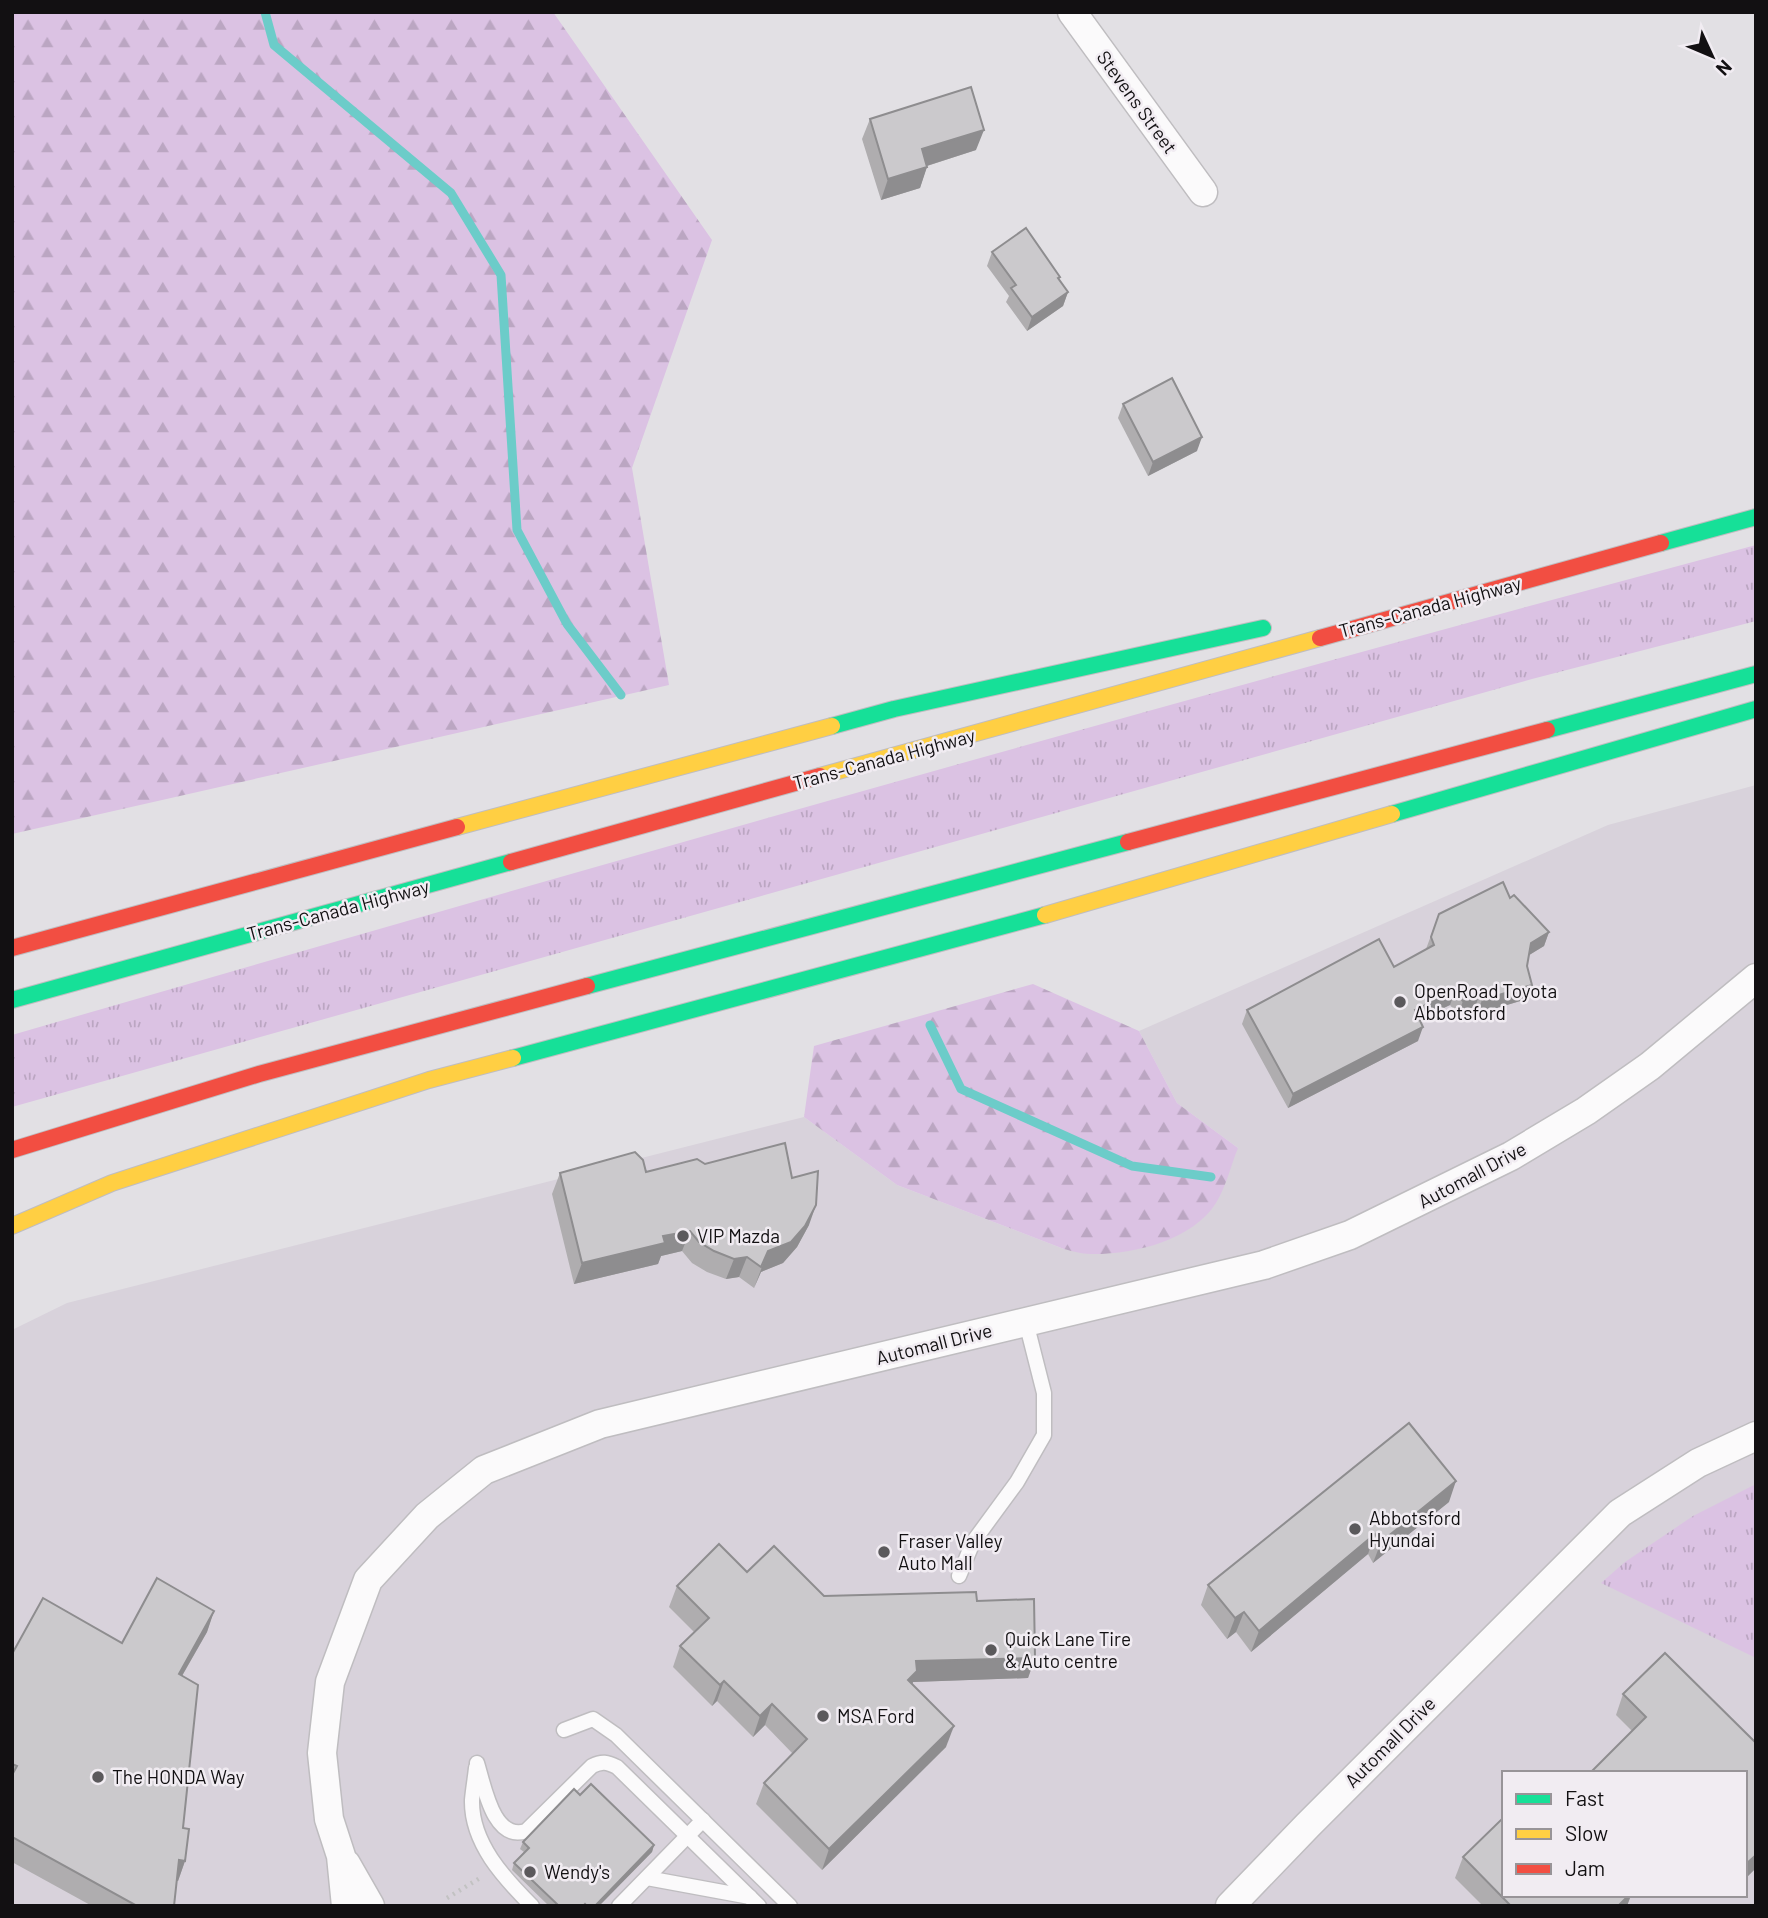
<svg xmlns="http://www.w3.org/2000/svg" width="1768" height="1918" font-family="Barlow,sans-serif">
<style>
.built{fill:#d8d2db;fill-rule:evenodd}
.grass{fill:url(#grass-tufts)}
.forest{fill:url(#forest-firs)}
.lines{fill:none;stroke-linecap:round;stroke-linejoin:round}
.stream{stroke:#6cccc9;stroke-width:9}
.lane-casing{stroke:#bfbdc0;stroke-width:17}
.street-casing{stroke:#bfbdc0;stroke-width:31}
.fast-casing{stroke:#bfbdc0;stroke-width:18}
.slow-casing{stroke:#bfbdc0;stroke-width:18}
.jam-casing{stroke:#bfbdc0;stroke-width:18}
.path{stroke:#c2c2c2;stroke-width:4.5;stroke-dasharray:2 5;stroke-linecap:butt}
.lane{stroke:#fbfafb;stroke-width:14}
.street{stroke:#fbfafb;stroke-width:28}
.fast{stroke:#16e098;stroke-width:16}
.slow{stroke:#ffcf43;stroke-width:16}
.jam{stroke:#f24e42;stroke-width:16}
.wall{fill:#afadaf}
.shaded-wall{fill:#8e8d8f}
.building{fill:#cbc9cc;stroke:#8e8d8f;stroke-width:2}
.poi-dot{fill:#5b595c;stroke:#f1ecf2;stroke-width:2.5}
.labels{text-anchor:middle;stroke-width:5;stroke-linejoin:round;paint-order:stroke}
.street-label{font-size:19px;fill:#121012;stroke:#f1ecf2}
.poi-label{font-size:19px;fill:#121012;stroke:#f1ecf2;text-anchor:start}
</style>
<defs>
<pattern id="grass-tufts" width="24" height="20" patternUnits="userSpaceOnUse" patternTransform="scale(1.75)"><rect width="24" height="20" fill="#dbc2e3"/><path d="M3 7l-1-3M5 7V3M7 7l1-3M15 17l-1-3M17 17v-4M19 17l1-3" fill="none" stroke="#bba6c2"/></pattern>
<pattern id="forest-firs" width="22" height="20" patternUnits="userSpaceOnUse" patternTransform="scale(1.75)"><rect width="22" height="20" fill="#dbc2e3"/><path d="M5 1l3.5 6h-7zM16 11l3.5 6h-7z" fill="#bba6c2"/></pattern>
</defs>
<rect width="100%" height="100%" fill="#e2e0e4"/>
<!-- built -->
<path class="built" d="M1756,785V1906H12V1330L16,1328L67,1303L804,1117L897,1185L1064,1249L1238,1148L1177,1103L1139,1031L1608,825ZM1504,1773H1745V1895H1504Z"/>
<!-- grass -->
<g class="grass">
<path d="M1756,545V621L1532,679L12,1107V1035C592,867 1172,701 1756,545Z"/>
<path d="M1756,1484V1658L1601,1583L1625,1562L1693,1516Z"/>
</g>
<!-- forest -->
<g class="forest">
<path d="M12,12H553L712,240L632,468L669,685L12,834Z"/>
<path d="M1033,984L1139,1031L1177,1103L1238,1148C1231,1165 1226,1187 1216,1203C1192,1241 1132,1255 1090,1254C1082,1254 1072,1251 1064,1249L897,1185L804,1117L814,1046Z"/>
</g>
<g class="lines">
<!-- stream -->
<g class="stream">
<path d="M265,12L274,45L451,193L501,275L517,530L567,624L621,695"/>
<path d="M930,1025L961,1089L1132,1166L1211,1177"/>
</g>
<!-- lane casing -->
<g class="lane-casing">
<g id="lane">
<path d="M959,1576L973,1542L1017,1482L1044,1435V1393L1026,1322"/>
<path d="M564,1730L593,1719L616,1735L790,1906"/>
<path d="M477,1763C484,1785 493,1842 526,1831L592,1766C602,1761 607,1762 617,1767L759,1906"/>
<path d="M476,1768C475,1778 473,1789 472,1800C471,1843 504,1878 532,1906"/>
<path d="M647,1878L750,1897"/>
<path d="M619,1906L703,1820"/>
</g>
</g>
<!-- street casing -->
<g class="street-casing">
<g id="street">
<path d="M1072,12L1203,192"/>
<path d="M346,1864L370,1906"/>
<path d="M346,1906L341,1856L329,1819L322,1753L330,1682L368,1580L427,1516L484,1470L600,1424L1264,1265L1350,1235L1511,1156L1586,1111L1650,1066L1756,978"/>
<path d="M1230,1906L1308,1825L1620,1513L1698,1463L1756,1436"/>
</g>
</g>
<!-- fast casing -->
<g class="fast-casing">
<g id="fast">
<path d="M1661,543L1756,517"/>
<path d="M832,726L894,709L1263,628"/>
<path d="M1547,730L1756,674"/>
<path d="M1392,814L1756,709"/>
<path d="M587,986L1128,842"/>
<path d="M12,1000L511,862"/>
<path d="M513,1058L1045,915"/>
</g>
</g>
<!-- slow casing -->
<g class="slow-casing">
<g id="slow">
<path d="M820,776L1320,638"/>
<path d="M457,827L832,726"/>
<path d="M1045,915L1392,814"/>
<path d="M12,1226L112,1183L429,1080L513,1058"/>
</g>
</g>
<!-- jam casing -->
<g class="jam-casing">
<g id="jam">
<path d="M1320,638L1661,543"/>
<path d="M1128,842L1547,730"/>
<path d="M511,862L820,776"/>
<path d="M12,948L457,827"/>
<path d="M12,1150L259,1074L587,986"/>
</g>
</g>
<!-- path -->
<path class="path" d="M447,1898L480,1878"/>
<!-- lane -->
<use href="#lane" class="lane"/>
<!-- street -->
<use href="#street" class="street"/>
<!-- fast -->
<use href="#fast" class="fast"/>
<!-- slow -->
<use href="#slow" class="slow"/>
<!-- jam -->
<use href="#jam" class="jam"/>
</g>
<!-- wall -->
<g class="wall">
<path d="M870,119L976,150L927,166L920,188L881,200L862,139Z"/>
<path d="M992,252L1059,280L1068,292L1063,306L1027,331L1006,302L1009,296L987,266Z"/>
<path d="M1123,404L1197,451L1148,476L1118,418Z"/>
<path d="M1510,898L1549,932L1544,946L1529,955L1527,966V999L1477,1014L1474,1010L1458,1015L1450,1005L1419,1019L1418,1041L1288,1108L1242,1024L1247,1010L1394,967L1426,949L1439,914Z"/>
<path d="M705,1164L792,1178L809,1225L797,1247L783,1263L761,1272L754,1288L739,1277L726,1279L707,1272L692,1263L682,1251L661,1256L658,1264L574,1284L552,1194L560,1173L646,1172Z"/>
<path d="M1449,1502L1373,1563L1368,1554L1251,1652L1236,1632L1227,1639L1201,1605L1208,1585Z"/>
<path d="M747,1572L824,1596L977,1601L1035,1658L1028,1678L913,1682L912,1684L946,1747L822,1870L756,1804L764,1783L793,1754L765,1725L753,1737L717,1701L712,1706L673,1667L680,1646L694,1632L669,1607L677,1586Z"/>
<path d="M214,1611L207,1632L182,1676L183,1828L185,1861L178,1881H177L174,1906H92L12,1862V1654L122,1643Z"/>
<path d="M1623,1694L1756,1743V1868L1745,1879V1773L1632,1731L1616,1715Z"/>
<path d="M580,1795L654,1845L652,1852L599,1906H549L512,1870L514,1863L524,1852L520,1849L523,1842Z"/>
<path d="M1463,1857L1631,1895L1627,1906H1483L1455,1878Z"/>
</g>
<!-- shaded-wall -->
<g class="shaded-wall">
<path d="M984,130L976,150L914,170L922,149Z"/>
<path d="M927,167L920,188L881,200L888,179Z"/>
<path d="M1068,292L1063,306L1027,331L1032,317Z"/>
<path d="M1202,437L1197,451L1148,476L1153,462Z"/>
<path d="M1549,932L1544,946L1526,957L1531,943Z"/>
<path d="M1532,985L1527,999L1477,1014L1482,1000Z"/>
<path d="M1455,991L1450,1005L1410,1024L1415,1010Z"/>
<path d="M1479,996L1474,1010L1458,1015L1463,1001Z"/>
<path d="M1423,1027L1418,1041L1288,1108L1293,1094Z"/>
<path d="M816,1205L809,1225L797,1247L783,1263L761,1272L754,1288L768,1251Z"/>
<path d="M690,1231L682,1251L661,1256L658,1264L574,1284L582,1263L663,1236Z"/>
<path d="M747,1257L739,1277L726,1279L734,1259Z"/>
<path d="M1456,1481L1449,1502L1373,1563L1381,1542Z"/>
<path d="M1375,1534L1368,1554L1251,1652L1259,1631Z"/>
<path d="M214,1611L207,1632L171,1695L179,1674Z"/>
<path d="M1244,1612L1236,1632L1227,1639L1235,1618Z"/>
<path d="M1035,1658L1028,1678L913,1682L909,1692L908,1680L916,1661Z"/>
<path d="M724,1681L717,1701L712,1706L720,1685Z"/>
<path d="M772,1704L765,1725L753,1737L760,1716Z"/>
<path d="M954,1726L946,1747L822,1870L829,1849Z"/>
<path d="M654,1845L652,1852L599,1906H595Z"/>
<path d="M1756,1855V1868L1745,1879L1746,1864Z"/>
<path d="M179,1860L185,1861L178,1881H172Z"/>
<path d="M1629,1895H1631L1627,1906H1618Z"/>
</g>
<!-- building -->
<g class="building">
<path d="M971,87L984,130L922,149L927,167L888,179L870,119Z"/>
<path d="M1026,228L1060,277L1058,278L1068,292L1032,317L1011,288L1016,285L992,252Z"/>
<path d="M1172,378L1202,437L1153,462L1123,404Z"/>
<path d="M1503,882L1510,898L1514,895L1549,932L1531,943L1527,966L1532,985L1482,1000L1479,996L1463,1001L1455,991L1415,1010L1423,1027L1293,1094L1247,1010L1379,939L1394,967L1434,945L1431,937L1439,914Z"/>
<path d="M785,1143L792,1178L818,1171L816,1205L805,1226L791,1242L768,1251L761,1267L747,1257L734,1259L714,1251L699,1242L690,1231L663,1236L665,1243L582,1263L560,1173L635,1152L643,1160L646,1172L697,1159L705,1164Z"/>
<path d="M1409,1423L1456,1481L1381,1542L1375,1534L1259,1631L1244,1612L1235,1618L1208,1585Z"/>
<path d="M719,1544L747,1572L774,1546L824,1596L976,1592L977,1601L1034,1599L1035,1658L916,1661L917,1671L908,1680L954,1726L829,1849L764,1783L807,1739L772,1704L760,1716L724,1681L720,1685L680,1646L709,1618L677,1586Z"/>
<path d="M157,1578L214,1611L179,1674L198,1685L183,1828L189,1829L185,1861L179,1860L174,1906H137L12,1837V1775L17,1766L12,1764V1654L43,1598L122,1643Z"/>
<path d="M1665,1653L1756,1743V1855L1746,1864L1745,1773H1590L1646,1717L1623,1694Z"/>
<path d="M591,1784L654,1845L595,1906H587L585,1904L583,1906H559L514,1863L529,1848L523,1842L574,1789L580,1795Z"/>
<path d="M1504,1817V1895H1629L1618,1906H1511L1463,1857Z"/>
</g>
<!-- markers -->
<g class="poi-dot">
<circle cx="1400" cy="1002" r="7"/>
<circle cx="683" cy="1236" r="7"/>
<circle cx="1355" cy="1529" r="7"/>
<circle cx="884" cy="1552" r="7"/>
<circle cx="991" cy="1650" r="7"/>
<circle cx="823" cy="1716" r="7"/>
<circle cx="98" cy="1777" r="7"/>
<circle cx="530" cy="1872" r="7"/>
</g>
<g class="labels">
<!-- street labels -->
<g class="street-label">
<text transform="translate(1137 102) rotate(54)" y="7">Stevens Street</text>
<text transform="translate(1430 607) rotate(-15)" y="7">Trans-Canada Highway</text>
<text transform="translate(884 759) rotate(-15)" y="7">Trans-Canada Highway</text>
<text transform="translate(338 910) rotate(-15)" y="7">Trans-Canada Highway</text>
<text transform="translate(1472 1175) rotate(-28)" y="7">Automall Drive</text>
<text transform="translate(934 1344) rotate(-14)" y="7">Automall Drive</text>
<text transform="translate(1390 1742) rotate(-45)" y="7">Automall Drive</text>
</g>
<!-- poi labels -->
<g class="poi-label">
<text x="1414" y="998">OpenRoad Toyota<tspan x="1414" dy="22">Abbotsford</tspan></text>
<text x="697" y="1243">VIP Mazda</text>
<text x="1369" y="1525">Abbotsford<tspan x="1369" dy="22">Hyundai</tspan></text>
<text x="898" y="1548">Fraser Valley<tspan x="898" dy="22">Auto Mall</tspan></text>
<text x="1005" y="1646">Quick Lane Tire<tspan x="1005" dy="22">&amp; Auto centre</tspan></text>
<text x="837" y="1723">MSA Ford</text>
<text x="112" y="1784">The HONDA Way</text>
<text x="544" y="1879">Wendy's</text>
</g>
</g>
<!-- border -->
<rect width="1768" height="1918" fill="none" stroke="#121012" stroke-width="28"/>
<!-- legend -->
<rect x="1502" y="1771" width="245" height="126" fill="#f1ecf2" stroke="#989498" stroke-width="2"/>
<rect x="1516" y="1794" width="35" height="10" fill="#16e098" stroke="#989498" stroke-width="2"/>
<text x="1565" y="1806" font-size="21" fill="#121012">Fast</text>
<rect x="1516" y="1829" width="35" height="10" fill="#ffcf43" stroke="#989498" stroke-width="2"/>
<text x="1565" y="1841" font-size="21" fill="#121012">Slow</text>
<rect x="1516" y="1864" width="35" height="10" fill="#f24e42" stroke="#989498" stroke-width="2"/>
<text x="1565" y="1876" font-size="21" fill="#121012">Jam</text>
<!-- north arrow -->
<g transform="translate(1712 56) rotate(134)" stroke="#f1ecf2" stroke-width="5" paint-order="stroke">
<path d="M0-5L12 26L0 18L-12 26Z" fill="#121012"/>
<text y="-10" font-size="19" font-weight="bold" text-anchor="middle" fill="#121012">N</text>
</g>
</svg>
